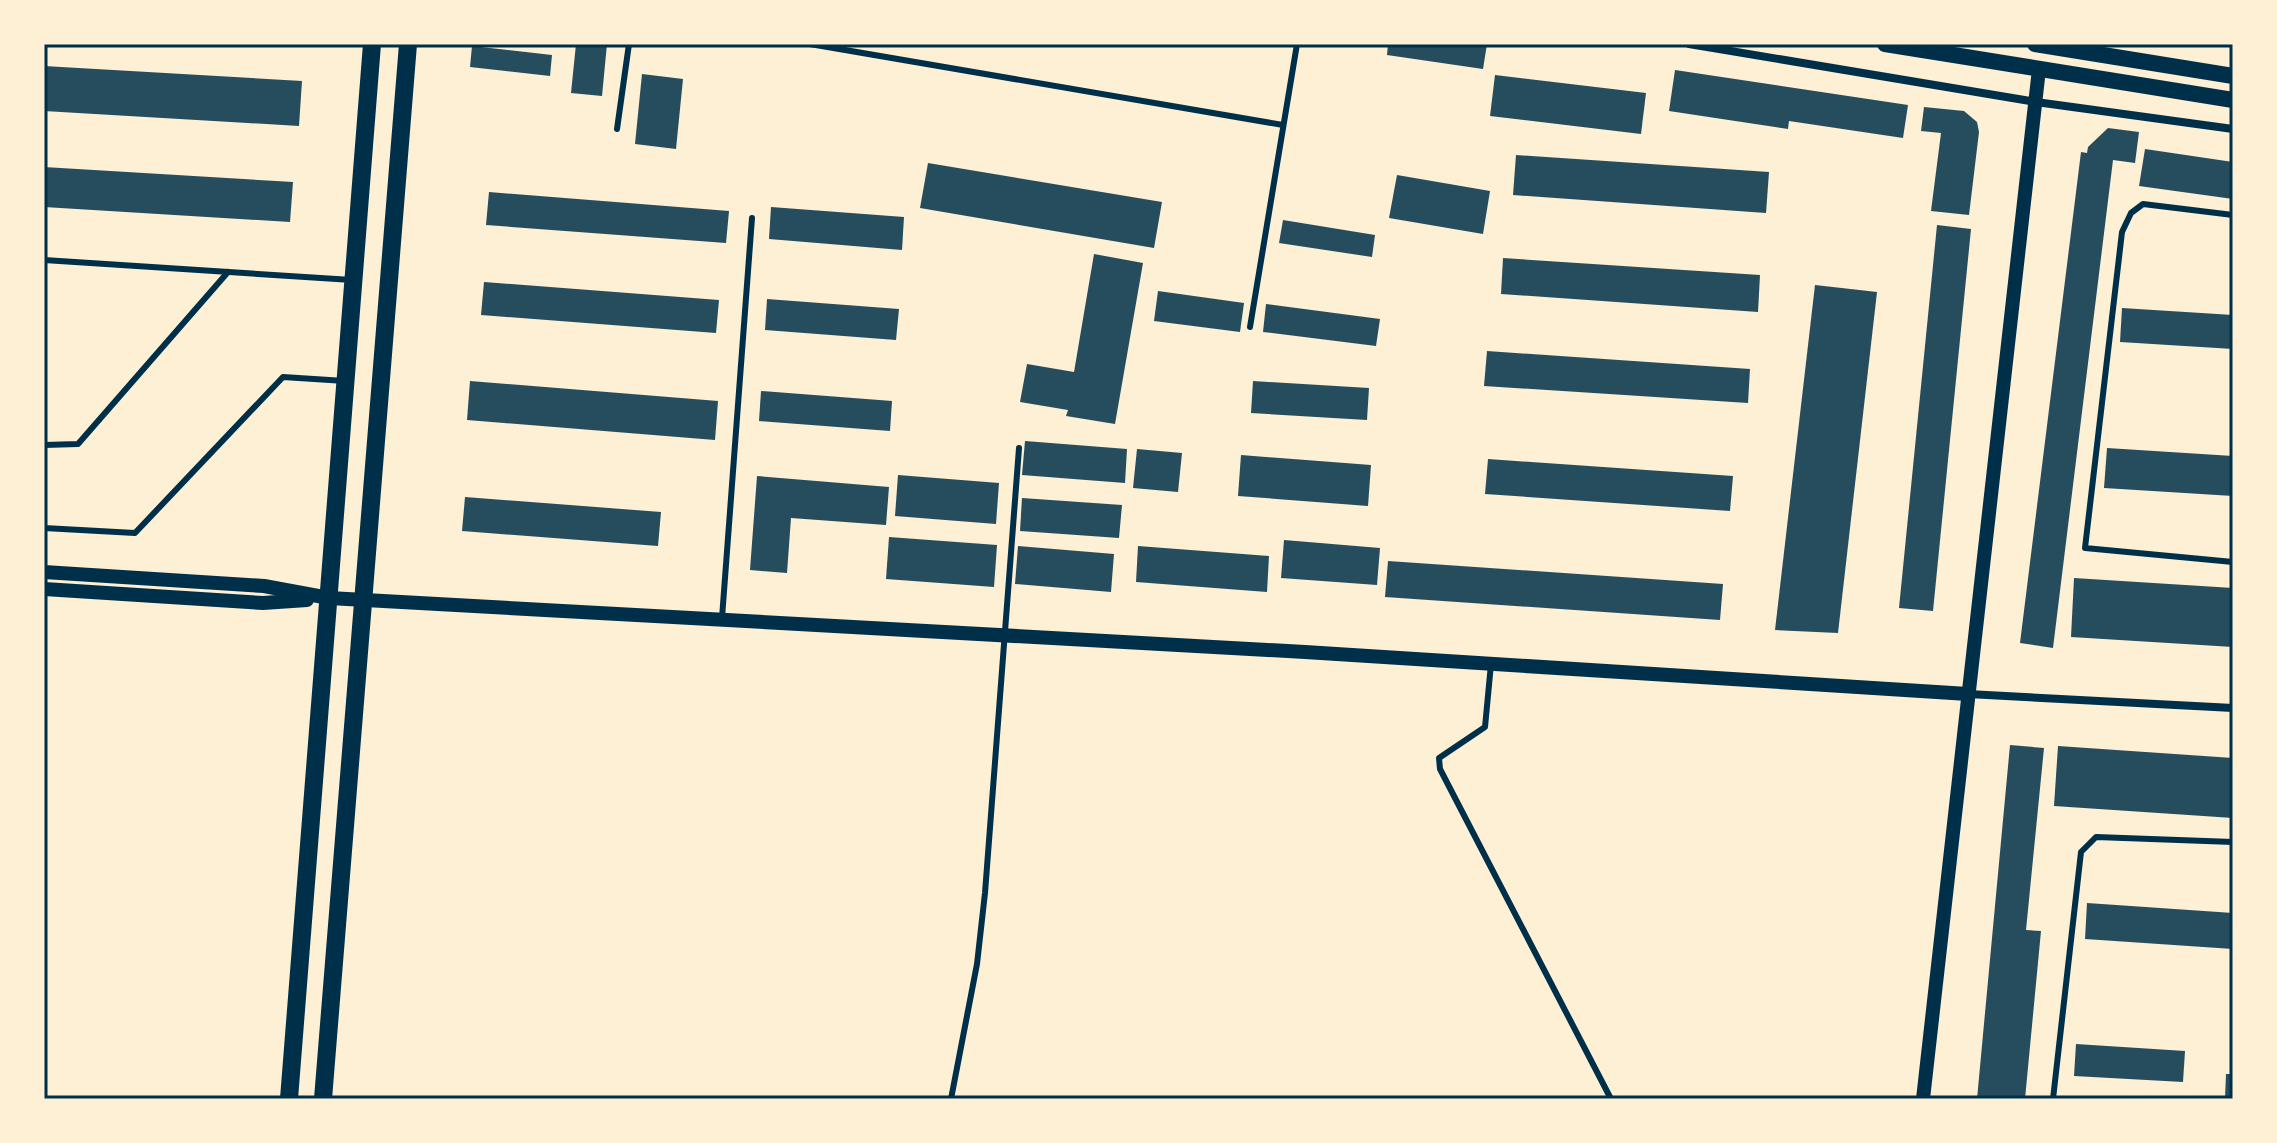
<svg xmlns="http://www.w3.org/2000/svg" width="2277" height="1143" font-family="Overpass,sans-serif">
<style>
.building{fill:#264d5e}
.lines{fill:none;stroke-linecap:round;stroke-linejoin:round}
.service{stroke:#003049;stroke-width:6}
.minor{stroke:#003049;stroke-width:8}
.tertiary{stroke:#003049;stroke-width:14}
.secondary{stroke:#003049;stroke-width:16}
.primary{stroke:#003049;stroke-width:18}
.neatline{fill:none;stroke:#003049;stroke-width:3}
</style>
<rect width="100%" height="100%" fill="#fdf0d5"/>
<!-- building -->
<g class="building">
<path d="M576,44H607L602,96L571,93Z"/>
<path d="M1388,44H1487L1483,69L1387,55Z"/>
<path d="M472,46L552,55L550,76L470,67Z"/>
<path d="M44,66L302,81L299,126L44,111Z"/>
<path d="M1675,70L1908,105L1903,138L1789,121L1788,129L1669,111Z"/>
<path d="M642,74L683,79L676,149L635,144Z"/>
<path d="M1495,75L1646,93L1641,134L1490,116Z"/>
<path d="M1924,107L1964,111L1977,122L1979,132L1969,215L1931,211L1941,133L1921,131Z"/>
<path d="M2108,128L2139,132L2135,163L2113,160L2053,648L2020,643L2081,152L2087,153L2088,147Z"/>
<path d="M2145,149L2233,162V199L2139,186Z"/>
<path d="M1516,155L1769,172L1766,213L1513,195Z"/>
<path d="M928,163L1162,202L1154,248L920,208Z"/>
<path d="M44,167L293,182L290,222L44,207Z"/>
<path d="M1397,175L1490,191L1483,234L1389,218Z"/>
<path d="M489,192L729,211L726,243L486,225Z"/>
<path d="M771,207L904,217L902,250L769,239Z"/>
<path d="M1283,220L1375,235L1372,257L1279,243Z"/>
<path d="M1937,225L1971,229L1933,611L1899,608Z"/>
<path d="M1094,254L1143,263L1115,424L1066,416L1068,410L1020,402L1027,364L1074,372Z"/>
<path d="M1503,258L1760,275L1758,312L1501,294Z"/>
<path d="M484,282L719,300L716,333L481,315Z"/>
<path d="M1815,285L1877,292L1838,633L1775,630Z"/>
<path d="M1158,291L1244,303L1240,332L1154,321Z"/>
<path d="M767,299L899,309L896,340L765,330Z"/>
<path d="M1266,304L1380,319L1376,346L1263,332Z"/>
<path d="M2122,308L2233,315V349L2120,342Z"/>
<path d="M1487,351L1750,369L1748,403L1484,386Z"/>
<path d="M470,381L718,401L715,440L467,420Z"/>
<path d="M1253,381L1369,388L1367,420L1251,413Z"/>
<path d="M761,391L892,401L890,431L759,421Z"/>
<path d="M1025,441L1127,449L1125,483L1022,475Z"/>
<path d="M2107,448L2233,456V496L2104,488Z"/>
<path d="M1137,449L1182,453L1178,492L1133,488Z"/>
<path d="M1241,455L1371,465L1368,506L1238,496Z"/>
<path d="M1488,459L1733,476L1730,511L1485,494Z"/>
<path d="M898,475L999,483L996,524L895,516Z"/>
<path d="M757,476L889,487L886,525L791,518L787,573L750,570Z"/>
<path d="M465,497L661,512L658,546L462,531Z"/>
<path d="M1022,498L1122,505L1119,538L1020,531Z"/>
<path d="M889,537L997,545L994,587L886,579Z"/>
<path d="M1284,540L1380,548L1377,585L1281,578Z"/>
<path d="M1018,546L1114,554L1111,592L1015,584Z"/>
<path d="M1138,546L1269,556L1267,592L1136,582Z"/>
<path d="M1388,561L1723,584L1720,620L1385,597Z"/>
<path d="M2074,578L2233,588V647L2071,637Z"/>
<path d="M2010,745L2044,748L2026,930L2041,931L2025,1099H1977Z"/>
<path d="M2058,746L2233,758V818L2054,806Z"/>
<path d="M2087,903L2233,913V949L2085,939Z"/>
<path d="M2076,1044L2185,1051L2183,1082L2074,1076Z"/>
<path d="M2226,1074H2233V1099H2225Z"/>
</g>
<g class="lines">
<!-- service -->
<g class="service">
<path d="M810,44L1283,125"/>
<path d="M617,129L629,44"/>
<path d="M2233,215L2143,204L2131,213L2122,232L2085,548L2233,562"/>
<path d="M44,260L352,280"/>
<path d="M1250,327L1297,44"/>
<path d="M44,445L78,444L228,272"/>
<path d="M44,528L135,533L283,377L345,381"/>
<path d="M722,618L752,218"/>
<path d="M1491,664L1485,727L1439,758L1440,769L1611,1099"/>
<path d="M951,1099L977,964L985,893L1019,448"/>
<path d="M2053,1099L2081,852L2096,837L2233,842"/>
</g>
<!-- minor -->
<g class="minor">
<path d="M1689,44L2036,102L2233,129"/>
<path d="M1968,694L2233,708"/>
</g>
<!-- tertiary -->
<g class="tertiary">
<path d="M44,572L264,586L329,598L1305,652L1968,694"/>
<path d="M44,589L263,603L307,600"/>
<path d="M1923,1099L2039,69"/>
</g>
<!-- secondary -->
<g class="secondary">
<path d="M1885,44L2233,100"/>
<path d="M2035,44L2233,76"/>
</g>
<!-- primary -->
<g class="primary">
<path d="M289,1099L372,44"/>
<path d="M323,1099L408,44"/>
</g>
</g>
<!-- border -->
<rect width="2277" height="1143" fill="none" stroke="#fdf0d5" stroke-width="92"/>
<rect x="46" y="46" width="2185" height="1051" class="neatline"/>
</svg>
